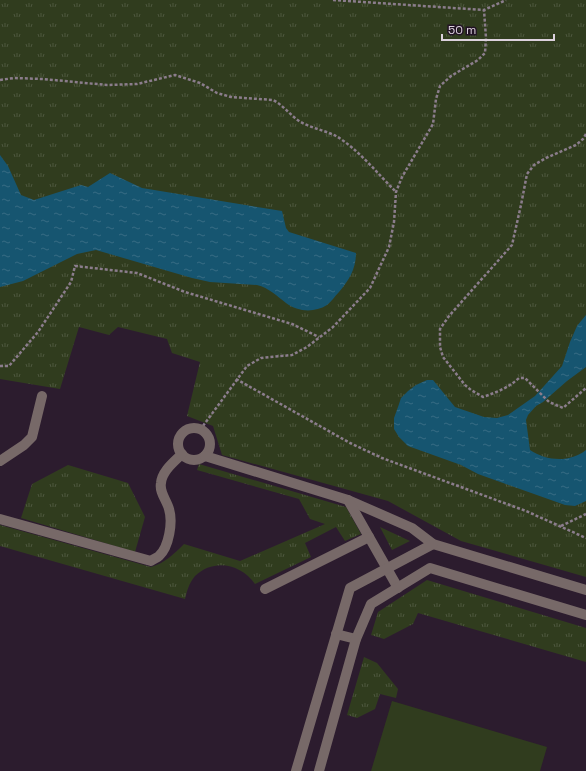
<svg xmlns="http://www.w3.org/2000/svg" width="586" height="771" font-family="'Space Grotesk',sans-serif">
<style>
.grass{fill:url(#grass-tufts)}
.pitch{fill:#303c1e}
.water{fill:url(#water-ripples)}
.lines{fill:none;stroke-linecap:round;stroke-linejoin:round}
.path{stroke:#8b7d8c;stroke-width:2.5;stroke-dasharray:3 2;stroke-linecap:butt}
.minor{stroke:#776968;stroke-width:10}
</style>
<defs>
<pattern id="grass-tufts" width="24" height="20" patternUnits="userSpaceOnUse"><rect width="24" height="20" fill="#303c1e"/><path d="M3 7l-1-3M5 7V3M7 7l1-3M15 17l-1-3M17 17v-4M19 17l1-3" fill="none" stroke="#4d573e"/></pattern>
<pattern id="water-ripples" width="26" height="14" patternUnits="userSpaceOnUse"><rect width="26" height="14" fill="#165570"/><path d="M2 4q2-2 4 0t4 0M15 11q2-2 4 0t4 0" fill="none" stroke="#376c84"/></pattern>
</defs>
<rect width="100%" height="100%" fill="#2c1c2e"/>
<!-- grass -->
<g class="grass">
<path d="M0,0H586V577L461,541L388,501L222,455L213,426L187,416L200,362L172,353L167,339L118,327L109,335L79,327L60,389L0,379Z"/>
<path d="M199,464L346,507L361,534L345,541L336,527L305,543L311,557L255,584C241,564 214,558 195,576C189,583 187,591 185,599L0,546V525L151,567C165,563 174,554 184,544L240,561L325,524L310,519L299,499L197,470Z"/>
<path d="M68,465L128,483L145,517L135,552L21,518L32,484Z"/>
<path d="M380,527L410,541L392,550Z"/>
<path d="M427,580L586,628V662L418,613L413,624L384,639L371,635L378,612Z"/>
<path d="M364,657L377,663L398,689L396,698L380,694L375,709L357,718L347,715Z"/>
</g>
<!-- pitch -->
<path class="pitch" d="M392,701L547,747L540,771H371Z"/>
<!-- water -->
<g class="water">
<path d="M0,155L8,166L21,195L34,200L81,185L88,187L110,173L142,188L282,211L286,228L289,232L356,253C356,269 349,280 339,292C335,296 331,302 327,305C314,313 298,312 286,303C277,296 269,288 257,285L210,282L192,278L96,250L77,254L23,281L0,287Z"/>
<path d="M586,315V367L567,381L543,402L536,406L528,415L526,420L530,450C546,461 570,463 586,450V501L575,506L565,505L478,474L461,465L408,446L399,437L394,429V418L398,407L401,398L408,391L416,385L427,380H433L455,407L484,417L497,418L508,415L535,396L562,366L570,342L577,326Z"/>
</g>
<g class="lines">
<!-- path -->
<g class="path">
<path d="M333,0L484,10L506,0"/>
<path d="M0,80L14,78L43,79L107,85L137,84L175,75L200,83L217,93L231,97L273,100C283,105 290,115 299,121C310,128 324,130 336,136C357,148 379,175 396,192"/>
<path d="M586,134L583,139L576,145L546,158L534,165L527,174L521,205L512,245L449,316L440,329V347L443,357L465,385L471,390L483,397C497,392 508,388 519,378H525L549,402L563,408L586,388"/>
<path d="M0,366H9L38,332L71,282L75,266L137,273L185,292L292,324L319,337"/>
<path d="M236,379L350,443L382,458L526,511L586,538"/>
<path d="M200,430L247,366L261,358L292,355L307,347L333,327L370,288L389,247L394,222L396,192L402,177L433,124L436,99L440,86L451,76L478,60L485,53L486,38L484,10"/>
<path d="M561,526L586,514"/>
</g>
<!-- minor -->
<g class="minor">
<circle cx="194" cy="444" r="16"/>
<path d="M205,456L348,500L412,528L433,544L586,590"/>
<path d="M0,461L24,445L32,437L42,396"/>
<path d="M348,500L398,588"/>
<path d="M0,519L151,561C153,559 157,558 159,556C169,547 173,522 169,509C167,501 159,492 161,483C162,471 174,462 182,454"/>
<path d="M265,589L369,537"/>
<path d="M336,634L356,639"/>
<path d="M296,771L350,588L433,544"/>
<path d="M319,771L356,639L371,604L430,568L586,615"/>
</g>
</g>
<!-- scale -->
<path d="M442 34v6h112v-6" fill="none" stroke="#dcd1dd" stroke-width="2"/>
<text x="448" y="34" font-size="12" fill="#dcd1dd" stroke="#221325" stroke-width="3" paint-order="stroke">50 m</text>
</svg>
